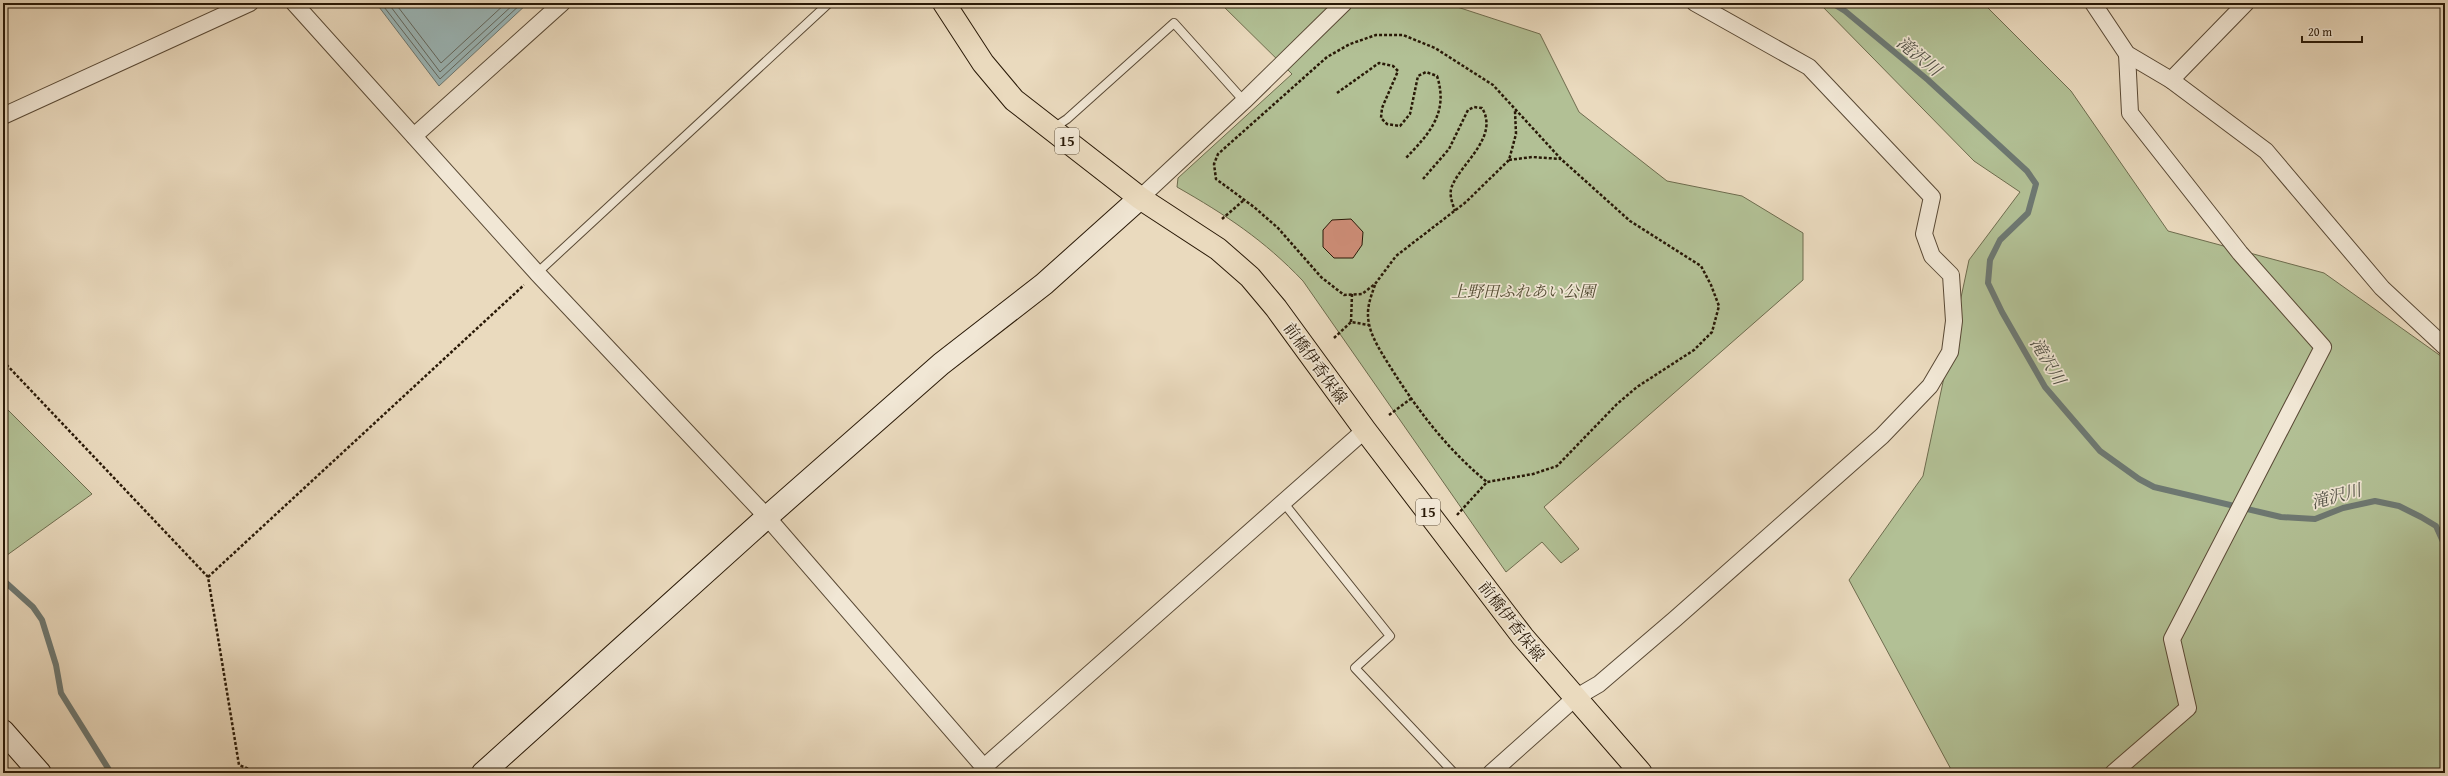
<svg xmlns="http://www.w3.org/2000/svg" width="2448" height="776" font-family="'Gentium Book Plus','Noto Serif JP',serif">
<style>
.green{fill:#b2c095;stroke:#6e6c4e}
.water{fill:#9bb8ba;stroke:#6d7872}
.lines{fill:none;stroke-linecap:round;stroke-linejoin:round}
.shore{stroke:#626860;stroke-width:1}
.stream{stroke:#6d7872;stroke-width:6}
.building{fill:#cd8d77;stroke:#291907}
.lane-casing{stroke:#594935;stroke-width:10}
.street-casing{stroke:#594935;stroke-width:18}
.secondary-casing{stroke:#291907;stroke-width:24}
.primary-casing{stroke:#291907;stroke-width:24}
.path{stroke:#291907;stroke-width:2.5;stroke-dasharray:3 2;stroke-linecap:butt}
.lane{stroke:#f1e7d5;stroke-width:8}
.street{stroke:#f1e7d5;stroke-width:16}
.secondary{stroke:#f1e7d5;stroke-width:22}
.primary{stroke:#eadabe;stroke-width:22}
.labels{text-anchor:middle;stroke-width:3.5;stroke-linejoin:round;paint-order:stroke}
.shield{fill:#f1e7d5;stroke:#655745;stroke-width:1}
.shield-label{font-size:15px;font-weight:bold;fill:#291907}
.park-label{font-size:16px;font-style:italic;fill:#524b32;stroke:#f1e7d5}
.street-label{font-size:16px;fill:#291907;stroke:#f1e7d5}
.water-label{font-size:17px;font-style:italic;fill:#515146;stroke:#f1e7d5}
</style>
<rect width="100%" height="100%" fill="#eadabe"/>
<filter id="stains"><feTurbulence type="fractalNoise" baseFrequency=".005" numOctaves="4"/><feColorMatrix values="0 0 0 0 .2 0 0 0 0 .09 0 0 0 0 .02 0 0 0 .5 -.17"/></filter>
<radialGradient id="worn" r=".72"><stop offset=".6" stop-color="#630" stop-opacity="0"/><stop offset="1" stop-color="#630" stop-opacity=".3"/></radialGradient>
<!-- green -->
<g class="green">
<path d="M1220,3H1445L1540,34L1579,112L1667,181L1742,196L1803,233V280L1544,507L1579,549L1561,563L1542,542L1506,572L1303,281C1264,240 1226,215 1177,187L1178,178L1292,74Z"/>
<path d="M1819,3H1983L2071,91L2168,231L2324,273L2445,359V773H1953L1849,580L1923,476L1969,260L2020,192L1974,161Z"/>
<path d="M3,405L92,494L3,558Z"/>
</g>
<!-- water -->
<path class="water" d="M376,3H528L439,86Z"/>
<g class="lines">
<!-- shore -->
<g class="shore">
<path d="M381,3L440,79L522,3"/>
<path d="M388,3L440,72L515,3"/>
<path d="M395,3L441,63L506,3"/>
</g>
<!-- stream -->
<g class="stream">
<path d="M1832,3L1845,11L1928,80L2027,171L2036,184L2028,213L2000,240L1990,260L1988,283L2002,312L2045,387L2100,451L2139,479L2154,487L2281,517L2315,519L2343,508L2375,501L2399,506L2421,517L2436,526L2445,546"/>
<path d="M3,580L33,607L42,620L56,665L61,693L111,773"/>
</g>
</g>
<!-- building -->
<path class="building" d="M1351,219L1363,232L1362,245L1353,258H1334L1323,247V230L1332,220Z"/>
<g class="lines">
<!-- lane casing -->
<g class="lane-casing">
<g id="lane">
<path d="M1052,129L1067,119L1174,23L1244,101"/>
<path d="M537,273L829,3"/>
<path d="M1283,502L1390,636L1355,668L1454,773"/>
</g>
</g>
<!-- street casing -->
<g class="street-casing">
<g id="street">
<path d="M294,3L537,273L767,517L989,773"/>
<path d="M2093,3L2127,54L2171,80L2266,151L2382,288L2445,347"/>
<path d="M2171,80L2246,3"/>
<path d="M3,116L250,3"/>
<path d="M414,136L562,3"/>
<path d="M1140,198L1244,101L1344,3"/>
<path d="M984,767L1365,430"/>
<path d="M1491,773L1575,698L1599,684L1675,619L1882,436L1930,386L1950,352L1954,321L1951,275L1932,256L1924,234L1932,197L1809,67L1695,3"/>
<path d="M2113,773L2188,708L2172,639C2223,542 2272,444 2323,347L2240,253L2130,113L2127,54"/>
</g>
</g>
<!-- secondary casing -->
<g class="secondary-casing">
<g id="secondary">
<path d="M3,731L40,773"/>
<path d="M483,773L767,517L941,364L1044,284L1140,198"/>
</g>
</g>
<!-- primary casing -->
<g class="primary-casing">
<path id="primary" d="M944,3L983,63L1014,100L1140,198L1218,249L1250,277L1276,308L1365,430L1523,637L1641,773"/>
</g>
<!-- path -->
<g class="path">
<path d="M1337,93L1379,63L1393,66L1398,71L1382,108L1381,118L1387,124L1400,126L1410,114L1418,76L1426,72L1437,76C1449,113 1429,134 1405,159"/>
<path d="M1509,160L1532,157L1561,159"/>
<path d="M1423,179L1449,149L1468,110L1474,107L1482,108C1499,136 1463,162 1453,184C1448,193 1452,202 1455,211"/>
<path d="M1222,219L1244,200"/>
<path d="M1375,285C1370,299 1366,309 1369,324C1372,339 1383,355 1391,368C1418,411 1448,450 1487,482"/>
<path d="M1351,322L1352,294"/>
<path d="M1334,338L1351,322L1369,325"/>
<path d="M3,361L208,577L239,765L259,773"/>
<path d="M1389,415L1412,398"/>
<path d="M1457,515L1487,482L1533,474L1557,466L1617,404L1637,387L1694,350L1712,332L1719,306L1711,285L1701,266L1630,221L1561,159L1493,85L1435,48L1403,35H1376L1350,44L1327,57L1218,154L1214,164L1216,179L1254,207L1278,228L1321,277L1344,295L1362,294L1375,284L1396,256L1466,202L1509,160L1516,134L1515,111"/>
<path d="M208,577L524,285"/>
</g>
<!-- lane -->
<use href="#lane" class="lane"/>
<!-- street -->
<use href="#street" class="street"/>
<!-- secondary -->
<use href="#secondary" class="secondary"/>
<!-- primary -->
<use href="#primary" class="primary"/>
</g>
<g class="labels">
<!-- shield labels -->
<g class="shield">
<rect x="1055" y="128" width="24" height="26" rx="3"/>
<rect x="1416" y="499" width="24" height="26" rx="3"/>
</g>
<g class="shield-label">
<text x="1067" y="146">15</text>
<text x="1428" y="517">15</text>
</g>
<!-- park labels -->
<g class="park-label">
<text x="1523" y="297">上野田ふれあい公園</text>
</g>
<!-- street labels -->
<g class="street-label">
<text transform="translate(1316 363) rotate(54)" y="6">前橋伊香保線</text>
<text transform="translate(1512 621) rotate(52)" y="6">前橋伊香保線</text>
</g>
<!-- water labels -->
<g class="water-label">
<text transform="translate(1919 56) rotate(39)" y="6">滝沢川</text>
<text transform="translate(2048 361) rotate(59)" y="6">滝沢川</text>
<text transform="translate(2336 496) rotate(-15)" y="6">滝沢川</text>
</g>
</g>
<!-- margin -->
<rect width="2448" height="776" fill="none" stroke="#eadabe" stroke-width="16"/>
<rect x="4" y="4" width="2440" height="768" fill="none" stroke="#291907" stroke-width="2"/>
<rect x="8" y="8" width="2432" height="760" fill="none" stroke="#291907"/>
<!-- scale -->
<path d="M2302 36v6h60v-6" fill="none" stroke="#291907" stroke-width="2"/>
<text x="2308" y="36" font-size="12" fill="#291907" stroke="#f1e7d5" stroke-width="3" paint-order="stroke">20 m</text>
<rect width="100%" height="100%" filter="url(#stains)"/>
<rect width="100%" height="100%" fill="url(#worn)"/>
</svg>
